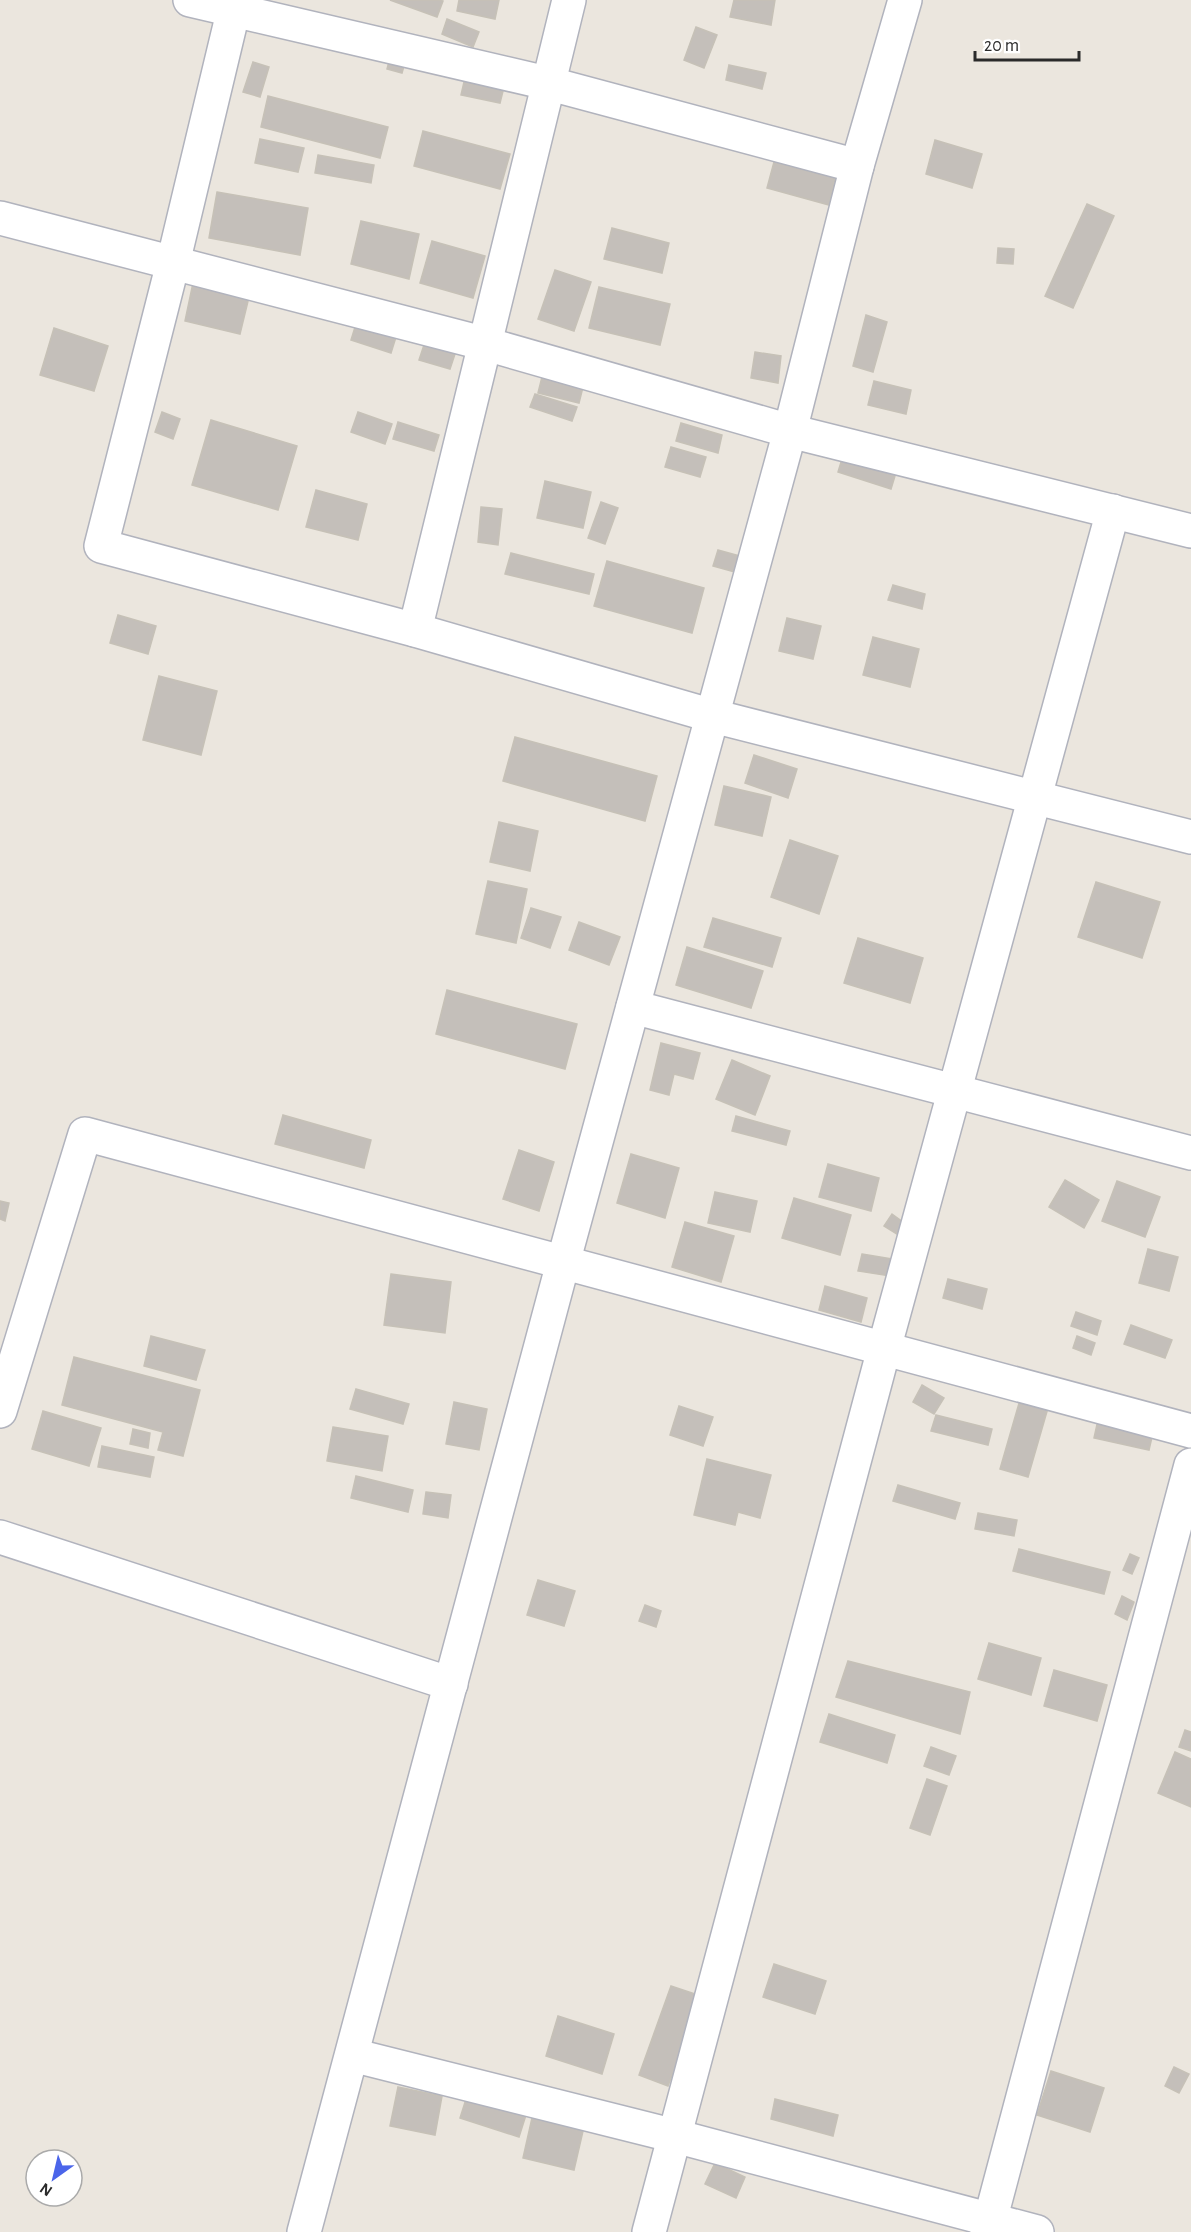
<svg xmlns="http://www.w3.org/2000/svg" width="1191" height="2232" font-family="'Alegreya Sans',sans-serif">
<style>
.building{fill:#c4bfba;stroke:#c6c1b7;stroke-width:1.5}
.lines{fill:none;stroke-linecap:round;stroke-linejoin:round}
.minor-casing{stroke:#b1b3bd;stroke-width:36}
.minor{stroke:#fff;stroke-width:33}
</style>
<rect width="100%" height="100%" fill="#ebe6de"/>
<!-- building -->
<g class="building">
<path d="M390,0H439L443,1L437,17Z"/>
<path d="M459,0H499L495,19L457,11Z"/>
<path d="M734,0H775L771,25L730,17Z"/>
<path d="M447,19L479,32L473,47L442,34Z"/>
<path d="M696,27L717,35L704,68L684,60Z"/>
<path d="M391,54L406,59L402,73L387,69Z"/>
<path d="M253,62L269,67L260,97L243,92Z"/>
<path d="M729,65L766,73L762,89L726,80Z"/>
<path d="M464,82L503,91L500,103L461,95Z"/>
<path d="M268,96L388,127L380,158L261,127Z"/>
<path d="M423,131L510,154L500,189L414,166Z"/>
<path d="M260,139L304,148L298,172L255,163Z"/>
<path d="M935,140L982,154L972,188L926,174Z"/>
<path d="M318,155L374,165L371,183L315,173Z"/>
<path d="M774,162L835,178L829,205L767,188Z"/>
<path d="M217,192L308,208L300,255L209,238Z"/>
<path d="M1087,204L1114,216L1073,308L1045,296Z"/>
<path d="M361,221L419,234L409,279L351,264Z"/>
<path d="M612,228L669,243L662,273L604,259Z"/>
<path d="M432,241L485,256L473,298L420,283Z"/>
<path d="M998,248L1014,249L1013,264L997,263Z"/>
<path d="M555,270L591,282L574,331L538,319Z"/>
<path d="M193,283L249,297L240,334L185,321Z"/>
<path d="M599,287L670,304L660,345L589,328Z"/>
<path d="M866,315L887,322L873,372L853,366Z"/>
<path d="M356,324L396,337L391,353L351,340Z"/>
<path d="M54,328L108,346L94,391L40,375Z"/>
<path d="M424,345L455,354L450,369L419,360Z"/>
<path d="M755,352L781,356L778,383L751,378Z"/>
<path d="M543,373L584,383L579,403L538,393Z"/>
<path d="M874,381L911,390L906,414L868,405Z"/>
<path d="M535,394L577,407L572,421L530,407Z"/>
<path d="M162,412L180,419L173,439L155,432Z"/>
<path d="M358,412L392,424L385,444L351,432Z"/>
<path d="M211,420L297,446L278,510L192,485Z"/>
<path d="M398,422L439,435L434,451L393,439Z"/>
<path d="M681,423L722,435L718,453L676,441Z"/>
<path d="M671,447L706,457L700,477L665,467Z"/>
<path d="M845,449L898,466L891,489L838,472Z"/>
<path d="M545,481L591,492L583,528L537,518Z"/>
<path d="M316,490L367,504L358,540L306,527Z"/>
<path d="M601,502L618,508L605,544L588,538Z"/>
<path d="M481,507L502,509L498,545L478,542Z"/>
<path d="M718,550L740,556L735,572L713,566Z"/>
<path d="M511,553L594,574L589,594L505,574Z"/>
<path d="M607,561L704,588L692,633L594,606Z"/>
<path d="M893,585L925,594L922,609L888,600Z"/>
<path d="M118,615L156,626L148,654L110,643Z"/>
<path d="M787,618L821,626L813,659L779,651Z"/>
<path d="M873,637L919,649L910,687L863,675Z"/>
<path d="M159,676L217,691L201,755L143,740Z"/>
<path d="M515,737L657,776L645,821L503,781Z"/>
<path d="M754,755L797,769L788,798L745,783Z"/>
<path d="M724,786L771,797L762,836L715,825Z"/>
<path d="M499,822L538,831L530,871L490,862Z"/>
<path d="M790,840L838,856L819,914L771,897Z"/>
<path d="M488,881L527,889L516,943L476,934Z"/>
<path d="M1096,882L1160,902L1142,958L1078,937Z"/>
<path d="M531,908L561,917L550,948L521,938Z"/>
<path d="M713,918L781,938L772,967L704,947Z"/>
<path d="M579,922L620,937L609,965L569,950Z"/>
<path d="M858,938L923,958L910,1003L844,983Z"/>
<path d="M687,947L763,971L751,1008L676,985Z"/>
<path d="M447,990L577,1024L565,1069L436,1034Z"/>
<path d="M661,1043L700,1053L693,1079L674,1074L669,1095L650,1090Z"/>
<path d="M732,1060L770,1076L755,1115L716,1099Z"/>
<path d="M283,1115L371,1140L364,1168L275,1144Z"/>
<path d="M736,1116L790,1131L786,1145L732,1131Z"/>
<path d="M519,1150L554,1162L539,1211L503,1199Z"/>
<path d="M631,1154L679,1168L665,1218L617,1203Z"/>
<path d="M828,1164L879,1178L871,1211L819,1197Z"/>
<path d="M1065,1180L1099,1200L1084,1228L1049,1207Z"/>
<path d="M1117,1181L1160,1197L1145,1237L1102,1221Z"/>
<path d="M715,1192L757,1201L750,1232L708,1223Z"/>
<path d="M794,1198L851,1215L840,1255L782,1238Z"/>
<path d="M0,1201L9,1203L5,1221L0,1219Z"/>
<path d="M892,1214L907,1225L900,1236L884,1226Z"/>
<path d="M685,1222L734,1236L721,1282L672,1267Z"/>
<path d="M1148,1249L1178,1257L1169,1291L1139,1283Z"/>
<path d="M862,1254L893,1259L890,1276L858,1271Z"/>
<path d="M391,1274L451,1282L445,1333L384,1325Z"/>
<path d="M948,1279L987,1289L982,1309L943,1298Z"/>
<path d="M825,1286L867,1298L861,1322L819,1310Z"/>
<path d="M1076,1312L1101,1321L1097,1335L1071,1326Z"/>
<path d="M1131,1325L1172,1340L1165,1358L1124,1344Z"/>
<path d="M151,1336L205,1350L196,1380L144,1366Z"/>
<path d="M1077,1336L1095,1343L1091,1355L1073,1348Z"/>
<path d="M74,1357L200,1390L183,1456L158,1450L163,1432L62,1405Z"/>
<path d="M922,1385L944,1398L934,1414L913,1402Z"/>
<path d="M356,1389L409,1404L403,1424L350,1409Z"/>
<path d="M1022,1393L1050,1401L1028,1477L1000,1469Z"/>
<path d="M454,1402L487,1409L479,1450L446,1444Z"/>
<path d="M679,1406L713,1417L703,1446L670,1435Z"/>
<path d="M43,1411L101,1428L89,1466L32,1449Z"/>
<path d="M1100,1411L1155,1424L1149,1450L1094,1438Z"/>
<path d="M936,1415L992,1429L988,1445L931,1431Z"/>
<path d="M333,1427L388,1436L382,1471L327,1461Z"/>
<path d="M133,1429L150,1433L148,1448L130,1444Z"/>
<path d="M102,1446L154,1457L150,1477L98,1467Z"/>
<path d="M707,1459L771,1475L760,1518L738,1512L735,1525L694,1515Z"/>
<path d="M356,1476L413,1490L408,1512L351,1498Z"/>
<path d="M898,1485L960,1503L955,1519L893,1501Z"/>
<path d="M426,1492L451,1495L448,1518L423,1514Z"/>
<path d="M978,1513L1017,1520L1014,1536L975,1529Z"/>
<path d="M1019,1549L1110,1572L1104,1594L1013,1571Z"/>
<path d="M1130,1554L1139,1558L1132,1574L1123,1570Z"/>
<path d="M538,1580L575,1591L564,1626L527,1615Z"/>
<path d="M1122,1596L1134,1602L1127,1620L1115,1614Z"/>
<path d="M645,1605L661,1611L656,1627L639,1621Z"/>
<path d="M989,1643L1041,1658L1031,1695L978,1679Z"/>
<path d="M848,1661L970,1692L960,1734L836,1697Z"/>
<path d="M1054,1670L1107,1685L1097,1721L1044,1706Z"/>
<path d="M829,1714L895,1735L887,1763L820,1742Z"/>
<path d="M1185,1730L1191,1732V1751L1179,1747Z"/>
<path d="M931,1747L956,1756L949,1775L924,1766Z"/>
<path d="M1175,1752L1191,1759V1807L1158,1793Z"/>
<path d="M927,1779L947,1786L930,1835L910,1828Z"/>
<path d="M774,1964L826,1981L815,2014L763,1997Z"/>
<path d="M671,1986L701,1996L668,2086L639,2075Z"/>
<path d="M558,2016L614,2034L602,2074L546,2056Z"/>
<path d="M1174,2067L1189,2074L1179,2093L1165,2086Z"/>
<path d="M1051,2071L1104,2088L1090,2132L1037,2115Z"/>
<path d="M398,2087L442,2096L435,2135L390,2126Z"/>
<path d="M467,2096L526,2115L519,2137L460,2118Z"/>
<path d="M775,2099L838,2115L833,2136L771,2119Z"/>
<path d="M532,2118L583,2131L574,2170L523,2158Z"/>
<path d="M715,2163L745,2177L736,2198L705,2184Z"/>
</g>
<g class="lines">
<!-- minor casing -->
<g class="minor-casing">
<g id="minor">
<path d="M190,0L547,83L857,166"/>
<path d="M236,0L173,263L101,546L415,630L713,716L1191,837"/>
<path d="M0,218L486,344L790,431L1191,531"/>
<path d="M415,630L569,0"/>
<path d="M633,1007L1191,1153"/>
<path d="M0,1411L85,1134L1191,1431"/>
<path d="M0,1537L451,1684"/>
<path d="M352,2055L675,2136L1037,2232"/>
<path d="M304,2232L563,1263L790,431L857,166L905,0"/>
<path d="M649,2232L884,1349L1113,511"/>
<path d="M987,2232L1191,1465"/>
</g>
</g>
<!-- minor -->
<use href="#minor" class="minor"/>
</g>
<!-- north arrow -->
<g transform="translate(54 2178) rotate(214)"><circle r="28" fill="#ffffff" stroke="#aaaaaa" stroke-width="1.5"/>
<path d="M0-4.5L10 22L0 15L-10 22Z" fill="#4b65ea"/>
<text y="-9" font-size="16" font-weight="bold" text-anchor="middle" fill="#2a2a2a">N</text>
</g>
<!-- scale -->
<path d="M975 51v9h104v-9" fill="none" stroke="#2a2a2a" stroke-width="3"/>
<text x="984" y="51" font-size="18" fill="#2a2a2a" stroke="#ffffff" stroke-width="4.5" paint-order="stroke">20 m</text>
</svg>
